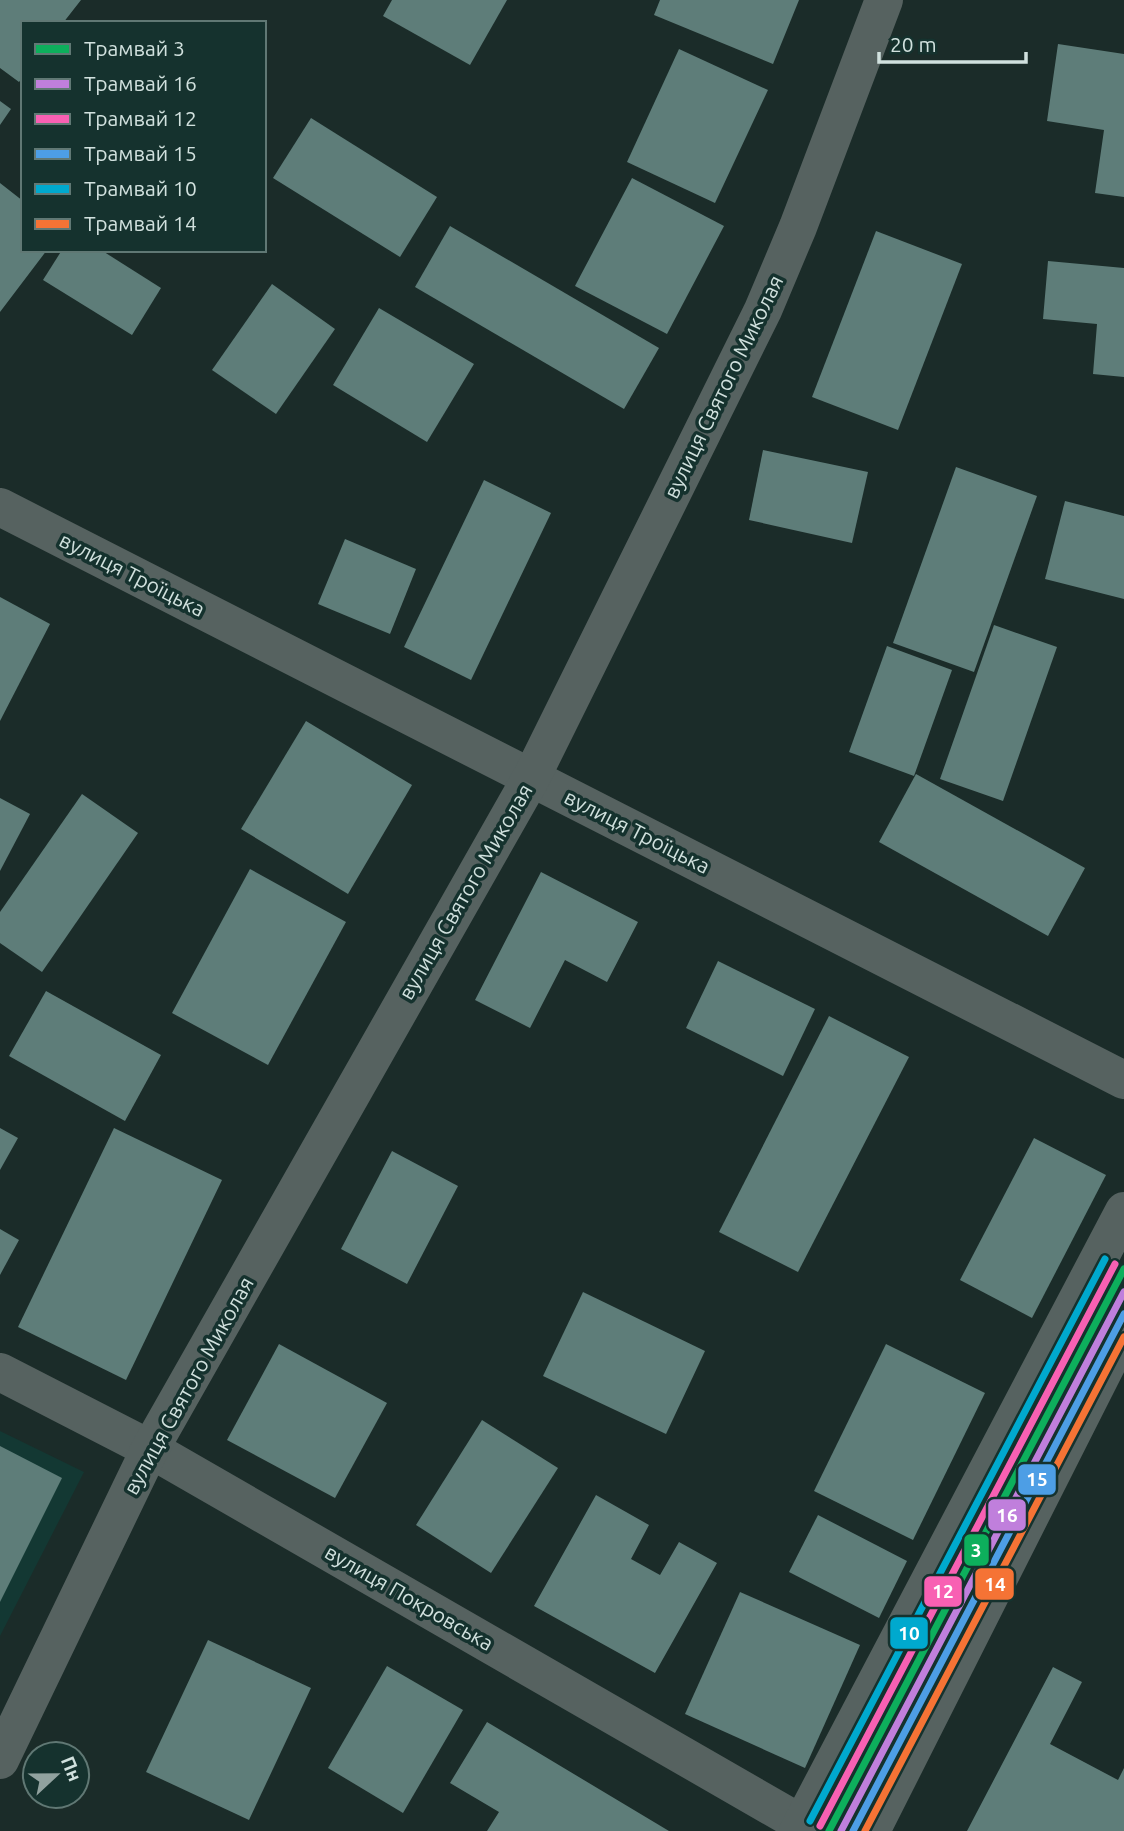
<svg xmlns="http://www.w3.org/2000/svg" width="1124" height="1831" font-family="Ubuntu,sans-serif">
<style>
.built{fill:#133833}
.building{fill:#5e7d79}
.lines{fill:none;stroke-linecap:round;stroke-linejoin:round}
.minor{stroke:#566260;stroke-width:38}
.tram-1-casing{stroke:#15322e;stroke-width:12}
.tram-2-casing{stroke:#15322e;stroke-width:12}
.tram-3-casing{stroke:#15322e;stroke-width:12}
.tram-4-casing{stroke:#15322e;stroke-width:12}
.tram-5-casing{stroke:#15322e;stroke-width:12}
.tram-6-casing{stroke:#15322e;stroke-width:12}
.tram-1{stroke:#0daf5c;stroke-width:7}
.tram-2{stroke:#c07fdc;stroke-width:7}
.tram-3{stroke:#f860b3;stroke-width:7}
.tram-4{stroke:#4d9ee5;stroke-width:7}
.tram-5{stroke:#00a9ce;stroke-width:7}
.tram-6{stroke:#f57335;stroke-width:7}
.labels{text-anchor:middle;stroke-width:7;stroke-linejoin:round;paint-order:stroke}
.street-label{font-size:21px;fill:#d1e1de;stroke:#15322e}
.line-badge{stroke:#15322e;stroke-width:2.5}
.badge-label{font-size:19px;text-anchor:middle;font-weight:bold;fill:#fff}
</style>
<rect width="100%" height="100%" fill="#1b2c29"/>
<!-- built -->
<path class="built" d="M0,1431L84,1472L0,1636Z"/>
<!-- building -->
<g class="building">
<path d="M0,0H81L63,23H23V77L19,82L0,68Z"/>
<path d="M392,0H507L470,65L383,16Z"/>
<path d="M660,0H799L773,64L654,15Z"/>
<path d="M1058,44L1124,54V197L1095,193L1104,130L1047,121Z"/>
<path d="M679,49L768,90L715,203L627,162Z"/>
<path d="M0,101L11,109L0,125Z"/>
<path d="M311,118L437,197L400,257L273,178Z"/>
<path d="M632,178L724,226L667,334L575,286Z"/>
<path d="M0,183L23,201V250H47L0,312Z"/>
<path d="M450,226L659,348L624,409L415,287Z"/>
<path d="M876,231L962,264L898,430L812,397Z"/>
<path d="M62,250H101L161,288L132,335L43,280Z"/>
<path d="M1048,261L1124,268V377L1093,374L1097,324L1043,319Z"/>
<path d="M272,284L335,329L276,414L212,370Z"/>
<path d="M379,308L474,364L427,442L333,385Z"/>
<path d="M763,450L868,472L852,543L749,520Z"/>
<path d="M956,467L1037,496L974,672L893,643Z"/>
<path d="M484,480L551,513L471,680L404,647Z"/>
<path d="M1065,501L1124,516V599L1045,579Z"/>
<path d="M345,539L416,569L390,634L318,604Z"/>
<path d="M0,597L50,624L0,721Z"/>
<path d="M994,625L1057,647L1003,801L940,779Z"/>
<path d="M887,646L952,670L914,776L849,752Z"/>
<path d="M306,721L412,785L348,894L241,829Z"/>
<path d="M916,774L1085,868L1048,936L879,842Z"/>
<path d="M82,794L138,833L42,972L0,943V912Z"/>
<path d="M0,798L30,814L0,871Z"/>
<path d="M250,869L346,922L268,1065L172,1013Z"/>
<path d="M541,872L638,922L607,982L565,960L530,1028L475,1000Z"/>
<path d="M718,961L815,1009L783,1076L686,1028Z"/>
<path d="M46,991L161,1055L125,1121L9,1056Z"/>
<path d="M829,1016L909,1057L798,1272L719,1232Z"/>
<path d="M0,1128L18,1138L0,1170Z"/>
<path d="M114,1128L222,1180L126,1380L18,1327Z"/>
<path d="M1034,1138L1106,1175L1032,1318L960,1280Z"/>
<path d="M392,1151L458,1186L407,1284L341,1249Z"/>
<path d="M0,1229L19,1240L0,1275Z"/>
<path d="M583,1292L705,1351L666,1434L543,1376Z"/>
<path d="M279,1344L387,1403L335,1498L227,1440Z"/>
<path d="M886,1344L985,1393L913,1540L814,1491Z"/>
<path d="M482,1420L558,1468L491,1573L416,1525Z"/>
<path d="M0,1446L62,1478L0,1602Z"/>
<path d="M596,1495L649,1525L631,1559L660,1575L679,1542L717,1563L655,1673L534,1606Z"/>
<path d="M818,1515L907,1561L879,1618L789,1572Z"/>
<path d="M740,1592L860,1645L805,1768L685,1714Z"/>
<path d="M208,1640L311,1688L249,1820L146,1772Z"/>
<path d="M387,1666L463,1710L403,1813L328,1768Z"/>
<path d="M1053,1667L1082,1682L1050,1744L1118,1780L1124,1768V1831H967Z"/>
<path d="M487,1722L669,1831H487L499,1812L450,1783Z"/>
</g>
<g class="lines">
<!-- minor -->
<g class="minor">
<path d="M0,507L1124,1080"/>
<path d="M0,1372L150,1449L814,1831"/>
<path d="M0,1760L150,1449L531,778L763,310L798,227L884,0"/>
<path d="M798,1831L1124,1211"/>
<path d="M871,1831L1124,1330"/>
</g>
<!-- tram-1 casing -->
<g class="tram-1-casing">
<path id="tram-1" d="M829,1831L1124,1269"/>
</g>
<!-- tram-2 casing -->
<g class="tram-2-casing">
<path id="tram-2" d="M841,1831L1124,1292"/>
</g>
<!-- tram-3 casing -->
<g class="tram-3-casing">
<path id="tram-3" d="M820,1826L1115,1264"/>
</g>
<!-- tram-4 casing -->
<g class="tram-4-casing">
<path id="tram-4" d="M853,1831L1124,1314"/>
</g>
<!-- tram-5 casing -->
<g class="tram-5-casing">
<path id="tram-5" d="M810,1821L1105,1259"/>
</g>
<!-- tram-6 casing -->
<g class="tram-6-casing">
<path id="tram-6" d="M865,1831L1124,1337"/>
</g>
<!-- tram-1 -->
<use href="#tram-1" class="tram-1"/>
<!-- tram-2 -->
<use href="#tram-2" class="tram-2"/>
<!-- tram-3 -->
<use href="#tram-3" class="tram-3"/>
<!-- tram-4 -->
<use href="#tram-4" class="tram-4"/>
<!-- tram-5 -->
<use href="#tram-5" class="tram-5"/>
<!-- tram-6 -->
<use href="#tram-6" class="tram-6"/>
</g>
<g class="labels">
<!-- street labels -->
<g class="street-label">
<text transform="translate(724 387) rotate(-64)" y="7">вулиця Святого Миколая</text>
<text transform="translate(132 575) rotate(27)" y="7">вулиця Троїцька</text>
<text transform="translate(637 832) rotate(27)" y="7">вулиця Троїцька</text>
<text transform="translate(466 892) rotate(-60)" y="7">вулиця Святого Миколая</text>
<text transform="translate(189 1386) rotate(-61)" y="7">вулиця Святого Миколая</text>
<text transform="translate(409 1598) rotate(30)" y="7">вулиця Покровська</text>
</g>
</g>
<g class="line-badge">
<rect x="1017" y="1463" width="40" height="33" rx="7" fill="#4d9ee5"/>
<rect x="987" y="1498" width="40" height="34" rx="7" fill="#c07fdc"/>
<rect x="963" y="1533" width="27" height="34" rx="7" fill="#0daf5c"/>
<rect x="974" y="1567" width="41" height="34" rx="7" fill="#f57335"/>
<rect x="923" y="1575" width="40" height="33" rx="7" fill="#f860b3"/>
<rect x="889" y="1616" width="40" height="34" rx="7" fill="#00a9ce"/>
</g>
<g class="badge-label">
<text x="1037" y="1486">15</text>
<text x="1007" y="1522">16</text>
<text x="976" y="1557">3</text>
<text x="995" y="1591">14</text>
<text x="943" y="1598">12</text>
<text x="909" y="1640">10</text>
</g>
<!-- legend -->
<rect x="21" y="21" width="245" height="231" fill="#15322e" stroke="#607874" stroke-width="2"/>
<rect x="35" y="44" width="35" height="10" fill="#0daf5c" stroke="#607874" stroke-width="2"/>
<text x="84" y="56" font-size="21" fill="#d1e1de">Трамвай 3</text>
<rect x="35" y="79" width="35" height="10" fill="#c07fdc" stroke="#607874" stroke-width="2"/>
<text x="84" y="91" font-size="21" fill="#d1e1de">Трамвай 16</text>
<rect x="35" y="114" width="35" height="10" fill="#f860b3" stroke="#607874" stroke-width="2"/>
<text x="84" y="126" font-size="21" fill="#d1e1de">Трамвай 12</text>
<rect x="35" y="149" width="35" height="10" fill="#4d9ee5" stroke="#607874" stroke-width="2"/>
<text x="84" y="161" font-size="21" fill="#d1e1de">Трамвай 15</text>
<rect x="35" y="184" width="35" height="10" fill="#00a9ce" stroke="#607874" stroke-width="2"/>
<text x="84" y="196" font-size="21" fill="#d1e1de">Трамвай 10</text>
<rect x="35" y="219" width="35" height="10" fill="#f57335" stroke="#607874" stroke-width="2"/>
<text x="84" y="231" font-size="21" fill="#d1e1de">Трамвай 14</text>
<!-- north arrow -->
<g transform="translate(56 1775) rotate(68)"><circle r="33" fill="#15322e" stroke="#607874" stroke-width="2"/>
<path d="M0-5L12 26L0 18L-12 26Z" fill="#91a29f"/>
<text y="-10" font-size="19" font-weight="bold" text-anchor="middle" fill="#d1e1de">Пн</text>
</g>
<!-- scale -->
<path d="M879 52v10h147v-10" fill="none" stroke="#d1e1de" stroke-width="3.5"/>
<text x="890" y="52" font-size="21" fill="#d1e1de" stroke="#15322e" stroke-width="5" paint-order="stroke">20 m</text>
</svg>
